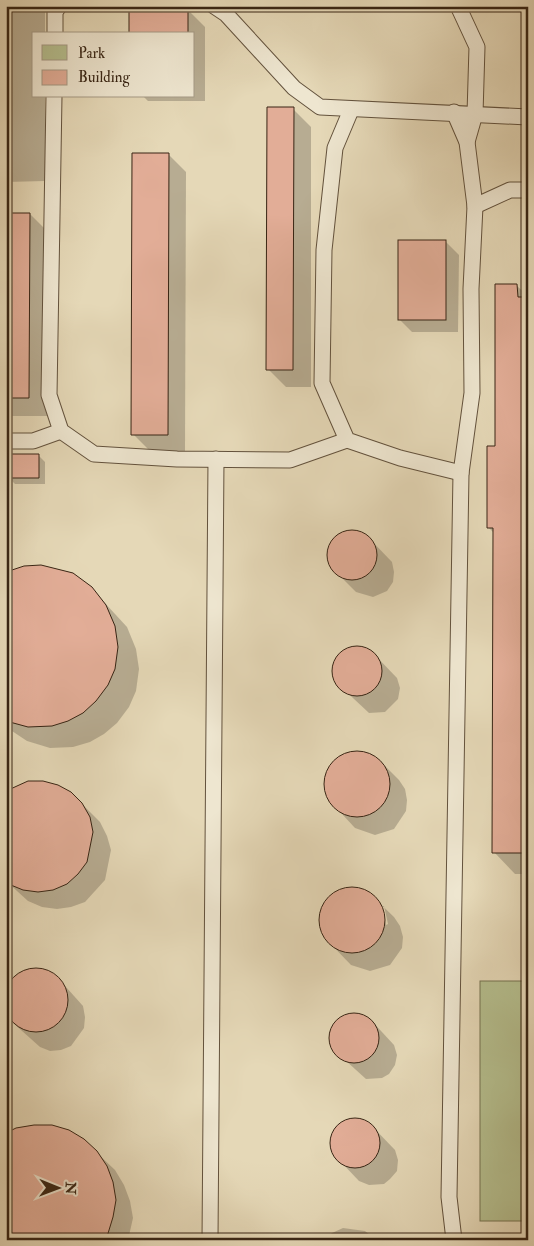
<svg xmlns="http://www.w3.org/2000/svg" width="534" height="1246" font-family="'IM FELL Double Pica',serif">
<style>
.green{fill:#b5be8e;stroke:#767251}
.shadow{fill:#0003;fill-rule:evenodd}
.building{fill:#e2ad97;stroke:#382514}
.lines{fill:none;stroke-linecap:round;stroke-linejoin:round}
.service-casing{stroke:#63523d;stroke-width:17}
.service{stroke:#eee6d0;stroke-width:15}
</style>
<rect width="100%" height="100%" fill="#e5d8b7"/>
<filter id="stains"><feTurbulence type="fractalNoise" baseFrequency=".004" numOctaves="4"/><feColorMatrix values="0 0 0 0 .2 0 0 0 0 .09 0 0 0 0 .02 0 0 0 .5 -.17"/></filter>
<radialGradient id="worn" r=".72"><stop offset=".6" stop-color="#630" stop-opacity="0"/><stop offset="1" stop-color="#630" stop-opacity=".3"/></radialGradient>
<!-- green -->
<rect class="green" x="480" y="981" width="48" height="240"/>
<!-- shadow -->
<g class="shadow">
<path d="M6,6H45V34H34V96H45V181L6,182Z"/>
<path d="M187,9L205,27V101H148L143,96H194V34H130Z"/>
<path d="M293,109L311,127V387H286L268,369Z"/>
<path d="M168,154L186,172L185,453L151,452L133,434Z"/>
<path d="M6,214H30L48,232L47,416H6Z"/>
<path d="M446,242L459,255L458,332H412L399,319Z"/>
<path d="M517,286L528,296V874H515L494,852V533L488,527Z"/>
<path d="M38,455L45,462V484H15L9,478Z"/>
<path d="M346,531H357L366,535L392,562L394,572L393,582L387,591L373,597L356,592L331,567L328,550L332,541L338,534Z"/>
<path d="M6,573L91,588L127,627L136,649L139,669L136,691L129,707L117,723L104,734L90,742L73,747L50,748L27,741L6,727Z"/>
<path d="M362,647L372,652L397,678L400,688L398,699L385,712L369,713L337,683L333,675L334,666L343,651L352,648Z"/>
<path d="M361,751L371,754L380,761L399,780L405,789L407,800L406,811L394,829L375,835L355,828L329,800L325,789V776L330,766L338,757L349,752Z"/>
<path d="M71,793L100,822L107,836L111,850L105,880L85,902L71,907L57,909L42,907L28,901L6,881Z"/>
<path d="M357,888L367,891L394,917L400,926L403,937L402,948L390,965L370,971L351,965L324,937L320,925L321,913L326,902L334,894L345,889ZM382,906H384L388,924L386,925Z"/>
<path d="M36,969L48,971L57,977L83,1006L85,1017L84,1028L71,1046L61,1050L50,1051L40,1047L12,1022L6,1014V988L9,983L16,975L25,970Z"/>
<path d="M349,1014H358L369,1018L394,1045L397,1055L395,1065L389,1074L382,1078L366,1079L334,1050L331,1032L334,1024Z"/>
<path d="M359,1119L370,1124L395,1150L398,1160L397,1171L390,1179L384,1184L369,1185L359,1181L341,1162L332,1147V1138L342,1123L350,1120Z"/>
<path d="M96,1152L115,1170L124,1185L130,1201L133,1218L128,1240H6Z"/>
<path d="M343,1228L365,1231L376,1240H325L332,1233Z"/>
</g>
<!-- building -->
<g class="building">
<rect x="129" y="8" width="59" height="26"/>
<path d="M267,107H294L293,370H266Z"/>
<path d="M132,153H169L168,435H131Z"/>
<path d="M6,213H30L29,398H6Z"/>
<rect x="398" y="240" width="48" height="80"/>
<path d="M495,284H517L518,297H526L528,853H492L493,528H487V446H495Z"/>
<path d="M8,454H39V478H7Z"/>
<circle cx="352" cy="555" r="25"/>
<path d="M41,565L73,573L92,587L106,605L115,626L118,647L115,669L108,685L96,701L83,713L68,721L52,726L28,727L6,721V572L24,566Z"/>
<circle cx="357" cy="671" r="25"/>
<circle cx="357" cy="784" r="33"/>
<path d="M28,781H43L58,785L71,792L82,803L90,817L93,832L87,862L78,874L67,884L53,890L38,892L23,890L6,883V791Z"/>
<circle cx="352" cy="920" r="33"/>
<circle cx="36" cy="1000" r="32"/>
<circle cx="354" cy="1038" r="25"/>
<circle cx="355" cy="1143" r="25"/>
<path d="M34,1125H52L69,1130L84,1139L97,1151L107,1166L113,1182L116,1200L113,1217L106,1240H6V1133L16,1128Z"/>
</g>
<g class="lines">
<!-- service casing -->
<g class="service-casing">
<g id="service">
<path d="M214,6L226,14L294,88L320,107L528,117"/>
<path d="M458,6L477,47L475,114L467,142"/>
<path d="M55,34V12L59,6"/>
<path d="M54,96L49,395L61,431L94,454L177,459L290,460L347,440"/>
<path d="M351,110L335,148L324,250L322,383L347,440L400,458L461,473"/>
<path d="M454,112L467,142L475,206L471,289L472,393L461,473L449,1197L454,1240"/>
<path d="M475,206L510,190H528"/>
<path d="M6,441H33L61,431"/>
<path d="M210,1240L216,459"/>
</g>
</g>
<!-- service -->
<use href="#service" class="service"/>
</g>
<!-- margin -->
<rect width="534" height="1246" fill="none" stroke="#e5d8b7" stroke-width="25"/>
<rect x="8" y="8" width="519" height="1231" fill="none" stroke="#382514" stroke-width="2.5"/>
<rect x="12" y="12" width="509" height="1221" fill="none" stroke="#382514"/>
<!-- legend -->
<rect x="32" y="32" width="162" height="65" fill="#eee6d0" stroke="#a59985"/>
<rect x="42" y="45" width="25" height="15" fill="#b5be8e" stroke="#a59985"/>
<text x="78" y="58" font-size="15" fill="#382514">Park</text>
<rect x="42" y="70" width="25" height="15" fill="#e2ad97" stroke="#a59985"/>
<text x="78" y="82" font-size="15" fill="#382514">Building</text>
<!-- north arrow -->
<g transform="translate(58 1188) rotate(91)" stroke="#eee6d0" stroke-width="4" paint-order="stroke">
<path d="M0-4L9 19L0 12L-9 19Z" fill="#382514"/>
<text y="-8" font-size="14" font-weight="bold" text-anchor="middle" fill="#382514">N</text>
</g>
<rect width="100%" height="100%" filter="url(#stains)"/>
<rect width="100%" height="100%" fill="url(#worn)"/>
</svg>
